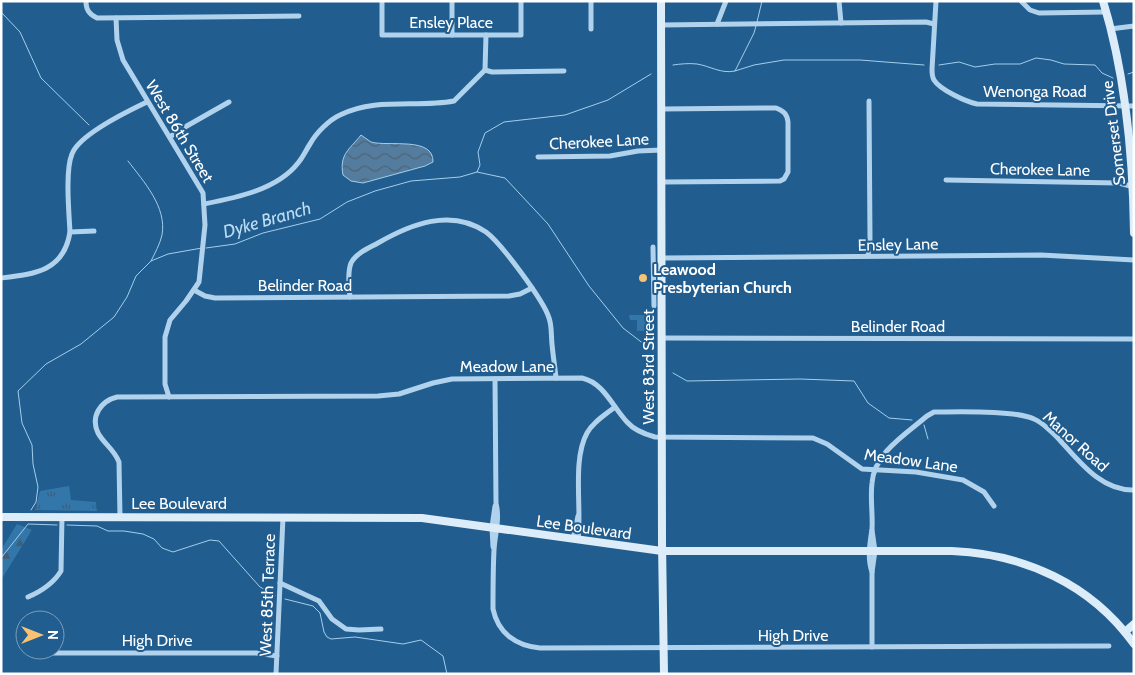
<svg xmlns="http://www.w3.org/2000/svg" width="1135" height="675" font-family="Cabin,sans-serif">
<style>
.forest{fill:url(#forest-firs)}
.park{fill:url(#park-tufts)}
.water{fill:url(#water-waves);stroke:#a4ceed}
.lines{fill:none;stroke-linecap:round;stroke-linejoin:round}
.stream{stroke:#a4ceed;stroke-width:1}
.street{stroke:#b0d2ec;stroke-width:5}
.secondary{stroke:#dcecf9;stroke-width:8}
.poi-dot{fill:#f9c272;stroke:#215d8f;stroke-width:2}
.labels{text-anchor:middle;stroke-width:4;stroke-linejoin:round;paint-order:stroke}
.street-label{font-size:16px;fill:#fff;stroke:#215d8f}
.poi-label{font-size:16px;font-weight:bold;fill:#fff;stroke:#215d8f;text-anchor:start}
.water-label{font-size:18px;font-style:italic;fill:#bcdcf3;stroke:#215d8f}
</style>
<defs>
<pattern id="forest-firs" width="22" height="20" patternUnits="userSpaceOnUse" patternTransform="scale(1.25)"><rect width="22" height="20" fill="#3276aa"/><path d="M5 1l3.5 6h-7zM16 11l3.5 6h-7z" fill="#405f76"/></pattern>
<pattern id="park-tufts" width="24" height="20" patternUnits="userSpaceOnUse" patternTransform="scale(1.25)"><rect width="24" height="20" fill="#3276aa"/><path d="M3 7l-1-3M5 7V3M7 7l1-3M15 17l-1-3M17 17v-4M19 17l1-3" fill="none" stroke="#405f76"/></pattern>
<pattern id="water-waves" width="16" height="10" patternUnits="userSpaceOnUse" patternTransform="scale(1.25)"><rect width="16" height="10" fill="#537c9e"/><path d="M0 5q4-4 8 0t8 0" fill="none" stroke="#506475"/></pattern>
</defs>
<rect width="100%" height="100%" fill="#215d8f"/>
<!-- forest -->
<path class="forest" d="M17,524L32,530L1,580V550Z"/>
<!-- park -->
<g class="park">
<path d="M629,315H646V331H637V320H630Z"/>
<path d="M69,486L71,500L96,502L97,511L35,510L40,491Z"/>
</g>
<!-- water -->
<path class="water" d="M361,135C364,137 368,140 371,142C388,147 434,136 433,162L425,166L363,183L351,181L343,175C339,154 350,149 361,135Z"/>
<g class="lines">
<!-- stream -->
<g class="stream">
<path d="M1,12L20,32L41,78L89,125"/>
<path d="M757,22L762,1"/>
<path d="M673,65C680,64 689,63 697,64C710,66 721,74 735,71L754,33L756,26"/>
<path d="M939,65L959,62L975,67L995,64H1020L1036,58L1051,60L1064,64L1095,65L1102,73L1113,78"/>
<path d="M735,71L754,65L784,60H860L924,65"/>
<path d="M1128,74L1134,72"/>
<path d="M128,161C144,182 167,207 162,235C160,244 155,253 151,261"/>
<path d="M477,172L505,178L548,224L589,286L623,328L653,351"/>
<path d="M206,248L235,244L263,233L320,219L347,202L375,191L411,181L460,177L477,172L480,165L478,152L485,133L504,122L565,115L608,100L651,74"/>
<path d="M673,373L687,381L800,379L854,381L868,403L889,418L912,420"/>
<path d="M924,425L928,439"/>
<path d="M31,510L36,502L38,487L33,464L32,445L22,423L18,391L46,364L81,344L114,317L127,297L136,276L151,261L168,254L202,248"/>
<path d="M67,525L97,526L108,531H124L143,534L154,539L162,548L173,552L210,540L219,541L260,587L275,595"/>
<path d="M1,558L28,524L57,525"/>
<path d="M285,599L313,606L320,613L324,632L327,637L331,639L355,637L403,644L421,640L443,656L447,674"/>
</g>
<!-- street -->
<g class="street">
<path d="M86,1C86,10 89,14 97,18L299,16"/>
<path d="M382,1V35H521V1"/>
<path d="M452,1V35"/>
<path d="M591,1V29"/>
<path d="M839,1L841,23"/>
<path d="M936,1L932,69C932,73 932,77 934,80C940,90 967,102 977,104L1134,106"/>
<path d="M1021,1L1030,10L1039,13L1106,12"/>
<path d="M116,18L117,40L123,60L203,193L205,225L199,282L186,301L170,320L165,337V384L169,397"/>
<path d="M717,24L726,1"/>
<path d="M661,25L926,22L934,24"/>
<path d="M1110,29L1134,26"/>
<path d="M485,70L492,72L564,71"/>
<path d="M485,70L486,35"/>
<path d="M662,109L776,108C784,111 787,114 788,122V172L784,179L780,181L662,182"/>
<path d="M170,137L178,131L229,102"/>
<path d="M538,157L610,156L638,151L662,150"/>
<path d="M946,180L1119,183L1134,187"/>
<path d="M204,204C235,198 277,190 298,163C303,157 306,150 310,144C316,133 329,120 340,115C376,97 417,108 454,101L485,70"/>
<path d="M70,232L94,231"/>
<path d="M653,247L654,306"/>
<path d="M868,256L870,239L869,101"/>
<path d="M662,258L1041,255L1134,260"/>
<path d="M1,278C35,274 64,271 70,232C69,213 65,170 72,154C79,135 128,111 147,102"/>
<path d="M194,290L205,296L215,298L509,296L520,294L532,288"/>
<path d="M350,297C349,287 347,273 351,263C356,253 369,248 378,243C411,224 451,208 486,232C501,243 544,301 549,318C552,326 551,335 552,344C553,356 555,367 556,378"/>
<path d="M662,338L1134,339"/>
<path d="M495,379L496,503C500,519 495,534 494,550C493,570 493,590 493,609C498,633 516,646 540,648L1109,646"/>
<path d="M120,517L119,462C114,449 104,444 98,433C90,416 101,401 117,397L378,396L399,394L433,383L452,379L582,378C604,383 612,406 627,422C634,430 644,434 655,437L813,438L827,444L862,469L916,472L963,480L984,492L994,506"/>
<path d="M573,539L578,516"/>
<path d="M578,540C582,509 572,460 587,433C593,422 605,415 615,407"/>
<path d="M493,547L492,527L495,506"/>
<path d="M872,572C867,558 870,543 872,529C873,514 870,498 872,483C874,453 906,434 927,416L934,412C957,412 1016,410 1034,419C1042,422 1048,429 1055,435C1077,458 1099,491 1134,490"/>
<path d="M280,583L319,601L332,619L346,629L359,630L381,629"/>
<path d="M28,597C42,591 53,584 61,571L62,517"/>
<path d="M872,647V572L875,551L872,530"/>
<path d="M37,653H256L277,656"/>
<path d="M276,674L283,517"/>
</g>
<!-- secondary -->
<g class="secondary">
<path d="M661,1L662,543L664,674"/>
<path d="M1103,1C1126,76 1133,155 1134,233"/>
<path d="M1,517L422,518L662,551H952C1024,554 1091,584 1134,644"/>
<path d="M1125,632L1134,624"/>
</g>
</g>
<!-- markers -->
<circle class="poi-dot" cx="643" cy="278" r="5"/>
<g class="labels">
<!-- street labels -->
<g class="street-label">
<text x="451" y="28">Ensley Place</text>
<text x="1035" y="97">Wenonga Road</text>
<text transform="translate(180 131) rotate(59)" y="6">West 86th Street</text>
<text transform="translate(1113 133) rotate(-97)" y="6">Somerset Drive</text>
<text transform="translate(599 141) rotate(-3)" y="6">Cherokee Lane</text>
<text transform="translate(1040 169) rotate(1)" y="6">Cherokee Lane</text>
<text transform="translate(898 244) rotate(-1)" y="6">Ensley Lane</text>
<text x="305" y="291">Belinder Road</text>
<text x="898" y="332">Belinder Road</text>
<text x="507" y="372">Meadow Lane</text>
<text transform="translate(648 367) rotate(-90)" y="6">West 83rd Street</text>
<text transform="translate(1076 441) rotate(42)" y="6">Manor Road</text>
<text transform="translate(911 460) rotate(8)" y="6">Meadow Lane</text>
<text x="179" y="509">Lee Boulevard</text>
<text transform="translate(584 527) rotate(8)" y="6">Lee Boulevard</text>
<text transform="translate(267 595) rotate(-88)" y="6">West 85th Terrace</text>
<text x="793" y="641">High Drive</text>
<text x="157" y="646">High Drive</text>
</g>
<!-- poi labels -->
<g class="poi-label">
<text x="653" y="275">Leawood<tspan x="653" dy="18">Presbyterian Church</tspan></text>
</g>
<!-- water labels -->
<g class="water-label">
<text transform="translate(267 220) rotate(-16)" y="6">Dyke Branch</text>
</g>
</g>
<!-- border -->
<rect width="1135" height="675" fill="none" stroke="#ffffff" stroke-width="5"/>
<!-- north arrow -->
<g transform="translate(40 635) rotate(90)"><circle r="24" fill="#215d8f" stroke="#7a9ebc"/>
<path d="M0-4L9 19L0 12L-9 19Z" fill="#f9c272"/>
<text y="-8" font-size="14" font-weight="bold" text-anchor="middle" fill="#ffffff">N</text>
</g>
</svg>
